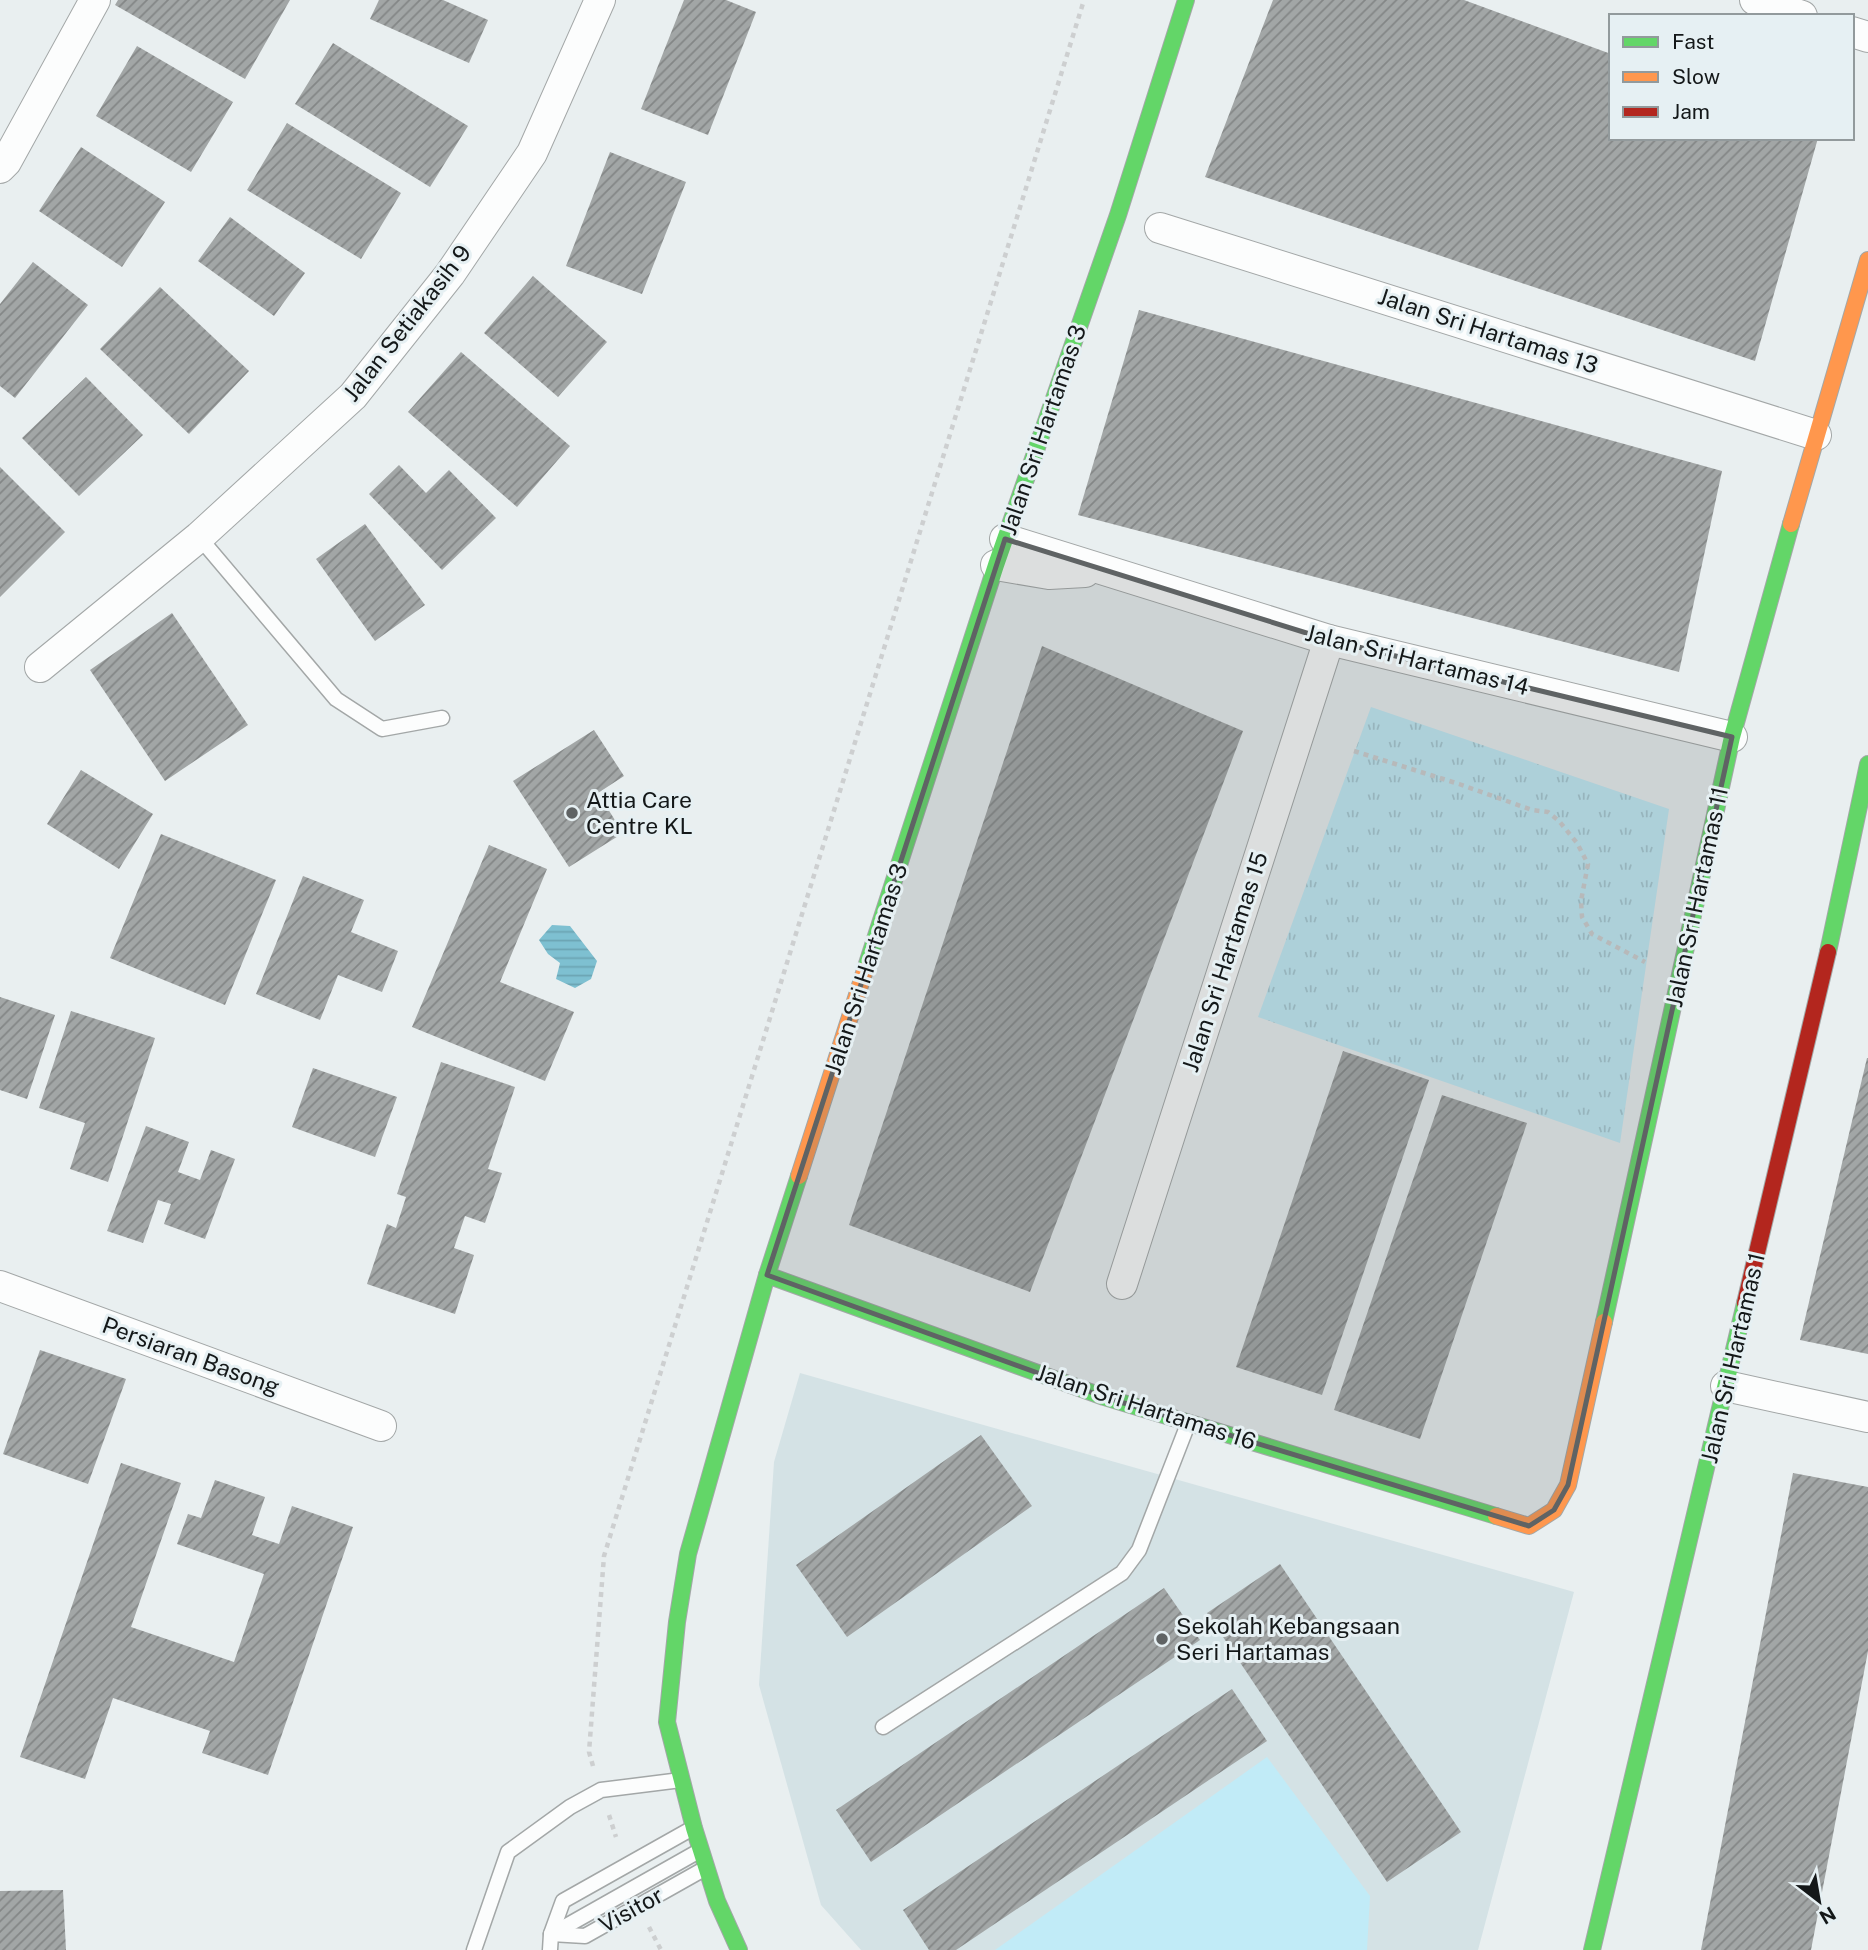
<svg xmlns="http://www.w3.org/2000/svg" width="1868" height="1950" font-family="'Public Sans',sans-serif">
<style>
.built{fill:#d4e2e5}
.green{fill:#c1ebf7}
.park{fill:url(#park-tufts)}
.water{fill:url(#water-rules)}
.building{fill:url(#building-hatch)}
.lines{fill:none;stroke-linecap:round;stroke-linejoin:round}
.lane-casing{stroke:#a3a7a7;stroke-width:17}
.street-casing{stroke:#a3a7a7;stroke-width:32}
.fast-casing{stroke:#a3a7a7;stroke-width:18}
.slow-casing{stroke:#a3a7a7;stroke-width:18}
.jam-casing{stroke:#a3a7a7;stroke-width:18}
.path{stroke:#cdcfd0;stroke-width:4.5;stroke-dasharray:5 5;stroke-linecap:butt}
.lane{stroke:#fcfdfd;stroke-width:14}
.street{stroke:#fcfdfd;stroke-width:30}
.fast{stroke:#63d668;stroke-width:16}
.slow{stroke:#ff974d;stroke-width:16}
.jam{stroke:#b3261e;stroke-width:16}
.marked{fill:#5f6364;fill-opacity:0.2;stroke:#5f6364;stroke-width:5;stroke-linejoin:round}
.poi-dot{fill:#5f6364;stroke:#e6f0f3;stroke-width:2.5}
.labels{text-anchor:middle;stroke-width:6;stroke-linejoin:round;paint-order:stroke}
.street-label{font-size:23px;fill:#141819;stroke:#e6f0f3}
.poi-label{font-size:23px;fill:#141819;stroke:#e6f0f3;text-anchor:start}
</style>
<defs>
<pattern id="park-tufts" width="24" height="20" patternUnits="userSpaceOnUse" patternTransform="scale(1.75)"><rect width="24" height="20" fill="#c1ebf7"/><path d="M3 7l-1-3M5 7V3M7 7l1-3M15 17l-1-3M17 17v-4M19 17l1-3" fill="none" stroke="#a5c9d3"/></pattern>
<pattern id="water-rules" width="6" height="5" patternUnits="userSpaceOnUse" patternTransform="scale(1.75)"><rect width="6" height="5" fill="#7ec0d1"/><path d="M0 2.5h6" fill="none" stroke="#6ca4b3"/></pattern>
<pattern id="building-hatch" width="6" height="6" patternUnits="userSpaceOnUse" patternTransform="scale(1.75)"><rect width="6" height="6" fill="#a2a6a6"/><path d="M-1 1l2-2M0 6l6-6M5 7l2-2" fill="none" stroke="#838686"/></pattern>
</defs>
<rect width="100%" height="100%" fill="#e9eff0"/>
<!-- built -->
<path class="built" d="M800,1373L1574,1592L1478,1950H861L821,1905L759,1685L774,1462Z"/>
<!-- green -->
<path class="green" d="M1267,1757L1370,1896L1367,1950H995Z"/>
<!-- park -->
<path class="park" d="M1371,707L1669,809L1620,1143L1258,1017Z"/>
<!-- water -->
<path class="water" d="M552,925L570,926L597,961L591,979L575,988L556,979L560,963L548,954L539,940Z"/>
<!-- building -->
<g class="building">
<path d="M118,0H290L245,79L115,5Z"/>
<path d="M379,0H443L488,20L469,63L370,19Z"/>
<path d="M684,0H726L756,12L708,135L641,109Z"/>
<path d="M1273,0H1464L1611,54V138H1818L1755,361L1205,177Z"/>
<path d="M333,43L468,126L430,187L295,104Z"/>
<path d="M137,46L233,102L191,172L96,116Z"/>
<path d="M287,123L401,193L361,259L247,190Z"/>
<path d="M81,147L165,202L122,267L39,211Z"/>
<path d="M610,152L686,182L642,294L566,266Z"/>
<path d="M230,217L305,273L274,316L198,261Z"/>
<path d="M33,262L88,305L15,398L0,386V304Z"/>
<path d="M533,276L607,342L558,397L484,333Z"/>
<path d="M160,287L249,371L189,434L100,349Z"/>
<path d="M1139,310L1722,471L1679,672L1078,515Z"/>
<path d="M461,352L570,446L517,507L408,412Z"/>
<path d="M86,377L143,435L79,496L22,438Z"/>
<path d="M399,465L426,493L449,470L496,518L442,570L369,494Z"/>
<path d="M0,467L65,532L0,597Z"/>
<path d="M365,524L425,605L375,641L316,559Z"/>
<path d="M172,613L248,725L165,781L90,670Z"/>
<path d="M1042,646L1243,731L1030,1292L849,1225Z"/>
<path d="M594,730L624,776L598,793L623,833L569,867L513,781Z"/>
<path d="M81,770L153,814L119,869L47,824Z"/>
<path d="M161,834L276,880L225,1005L110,958Z"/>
<path d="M489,845L547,869L500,982L574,1012L545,1081L412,1027Z"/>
<path d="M303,876L364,900L351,932L398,951L382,992L338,975L320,1020L256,994Z"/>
<path d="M0,997L55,1015L27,1099L0,1090Z"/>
<path d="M71,1011L155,1038L108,1182L70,1169L85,1123L39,1108Z"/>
<path d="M1343,1051L1429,1080L1322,1395L1236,1367Z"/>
<path d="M1867,1058H1868V1354L1800,1340Z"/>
<path d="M441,1062L515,1087L488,1169L502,1173L485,1223L465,1216L454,1248L474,1255L455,1314L367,1284L387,1224L396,1228L406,1197L397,1194Z"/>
<path d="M313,1068L397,1097L375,1157L292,1127Z"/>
<path d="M1442,1095L1527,1123L1420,1439L1334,1410Z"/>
<path d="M146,1126L189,1142L178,1172L200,1180L211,1150L235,1159L205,1239L164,1224L171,1204L158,1200L143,1243L107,1231Z"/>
<path d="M40,1350L126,1379L88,1484L3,1454Z"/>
<path d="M981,1435L1032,1506L847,1637L796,1565Z"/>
<path d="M121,1463L181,1483L131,1627L234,1662L264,1574L177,1544L188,1514L201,1518L215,1480L265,1497L252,1535L279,1544L292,1506L353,1527L268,1775L202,1753L210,1731L113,1698L85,1779L20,1757Z"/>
<path d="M1793,1473L1868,1487V1651L1811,1950H1701Z"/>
<path d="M1280,1564L1461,1832L1387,1882L1207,1613Z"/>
<path d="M1164,1588L1200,1640L871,1862L836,1810Z"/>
<path d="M1232,1689L1267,1741L956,1950H929L903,1910Z"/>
<path d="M63,1890L66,1950H0V1891Z"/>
</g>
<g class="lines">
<!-- lane casing -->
<g class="lane-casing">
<g id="lane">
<path d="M199,537L336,699L382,729L442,718"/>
<path d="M883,1727L1122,1573L1139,1550L1188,1424"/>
<path d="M551,1934L585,1936L704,1869"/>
<path d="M552,1934L699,1851"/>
<path d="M474,1950L508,1852L570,1807L601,1790L681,1780"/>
<path d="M550,1950L551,1934L563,1901L691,1829"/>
</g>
</g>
<!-- street casing -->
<g class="street-casing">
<g id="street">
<path d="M1755,0L1802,16"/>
<path d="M1852,32L1868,37"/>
<path d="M0,168L6,162L95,0"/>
<path d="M1160,228L1816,435"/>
<path d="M1005,539L1329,640L1732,737"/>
<path d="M996,565L1049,574L1085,572"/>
<path d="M40,667L199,537L353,396L450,274L532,153L600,0"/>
<path d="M1122,1284L1329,640"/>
<path d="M0,1286L381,1426"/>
<path d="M1726,1386L1868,1417"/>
</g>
</g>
<!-- fast casing -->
<g class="fast-casing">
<g id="fast">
<path d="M1828,952L1868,764"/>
<path d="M865,970L996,565L1118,215L1186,0"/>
<path d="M767,1275L1104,1397L1496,1516"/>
<path d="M1604,1322L1732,737L1791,524"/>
<path d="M739,1950L717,1901L694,1828L667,1722L677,1622L688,1554L767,1275L799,1176"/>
<path d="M1592,1950L1745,1303"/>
</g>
</g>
<!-- slow casing -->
<g class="slow-casing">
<g id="slow">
<path d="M1791,524L1868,260"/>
<path d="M799,1176L865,970"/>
<path d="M1496,1516L1529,1526L1554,1510L1568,1485L1604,1322"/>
</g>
</g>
<!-- jam casing -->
<g class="jam-casing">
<path id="jam" d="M1745,1303L1828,952"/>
</g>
<!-- path -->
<g class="path">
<path d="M1354,751L1459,784L1532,810L1548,812L1559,821L1577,843L1588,864L1581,901L1582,917L1592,934L1645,962"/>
<path d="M593,1766L589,1752L604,1556L1084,0"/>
<path d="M609,1815L616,1837"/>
<path d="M649,1927L661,1950"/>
</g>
<!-- lane -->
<use href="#lane" class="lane"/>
<!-- street -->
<use href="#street" class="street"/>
<!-- fast -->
<use href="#fast" class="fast"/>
<!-- slow -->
<use href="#slow" class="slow"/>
<!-- jam -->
<use href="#jam" class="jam"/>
</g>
<!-- marked area -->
<path class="marked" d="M1005,539L1329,640L1732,737L1568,1485L1554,1510L1529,1526L1104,1397L767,1275Z"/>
<!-- markers -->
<g class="poi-dot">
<circle cx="572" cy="813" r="7"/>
<circle cx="1162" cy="1639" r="7"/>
</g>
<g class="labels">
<!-- street labels -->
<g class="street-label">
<text transform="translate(407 323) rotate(-52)" y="8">Jalan Setiakasih 9</text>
<text transform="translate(1488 331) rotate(18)" y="8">Jalan Sri Hartamas 13</text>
<text transform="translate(1043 430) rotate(-71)" y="8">Jalan Sri Hartamas 3</text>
<text transform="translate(1417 660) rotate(14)" y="8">Jalan Sri Hartamas 14</text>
<text transform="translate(1697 897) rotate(-78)" y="8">Jalan Sri Hartamas 11</text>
<text transform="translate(1225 962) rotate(-72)" y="8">Jalan Sri Hartamas 15</text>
<text transform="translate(866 969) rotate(-72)" y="8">Jalan Sri Hartamas 3</text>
<text transform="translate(191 1356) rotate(20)" y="8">Persiaran Basong</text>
<text transform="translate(1733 1358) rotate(-77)" y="8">Jalan Sri Hartamas 1</text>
<text transform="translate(1146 1407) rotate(18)" y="8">Jalan Sri Hartamas 16</text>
<text transform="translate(631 1910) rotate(-29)" y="8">Visitor</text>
</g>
<!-- poi labels -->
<g class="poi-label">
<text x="586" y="808">Attia Care<tspan x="586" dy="26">Centre KL</tspan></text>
<text x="1176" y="1634">Sekolah Kebangsaan<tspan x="1176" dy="26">Seri Hartamas</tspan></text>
</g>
</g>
<!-- legend -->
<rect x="1609" y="14" width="245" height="126" fill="#e6f0f3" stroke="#929a9c" stroke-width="2"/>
<rect x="1623" y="37" width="35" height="10" fill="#63d668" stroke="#929a9c" stroke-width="2"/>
<text x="1672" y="49" font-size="21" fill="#141819">Fast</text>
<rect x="1623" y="72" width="35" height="10" fill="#ff974d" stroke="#929a9c" stroke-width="2"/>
<text x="1672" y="84" font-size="21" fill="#141819">Slow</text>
<rect x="1623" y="107" width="35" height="10" fill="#b3261e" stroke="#929a9c" stroke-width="2"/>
<text x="1672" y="119" font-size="21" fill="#141819">Jam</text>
<!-- north arrow -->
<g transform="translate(1819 1901) rotate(149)" stroke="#e6f0f3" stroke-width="5" paint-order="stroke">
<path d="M0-5L12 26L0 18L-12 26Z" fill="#141819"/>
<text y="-10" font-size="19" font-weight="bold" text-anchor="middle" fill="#141819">N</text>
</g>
</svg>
